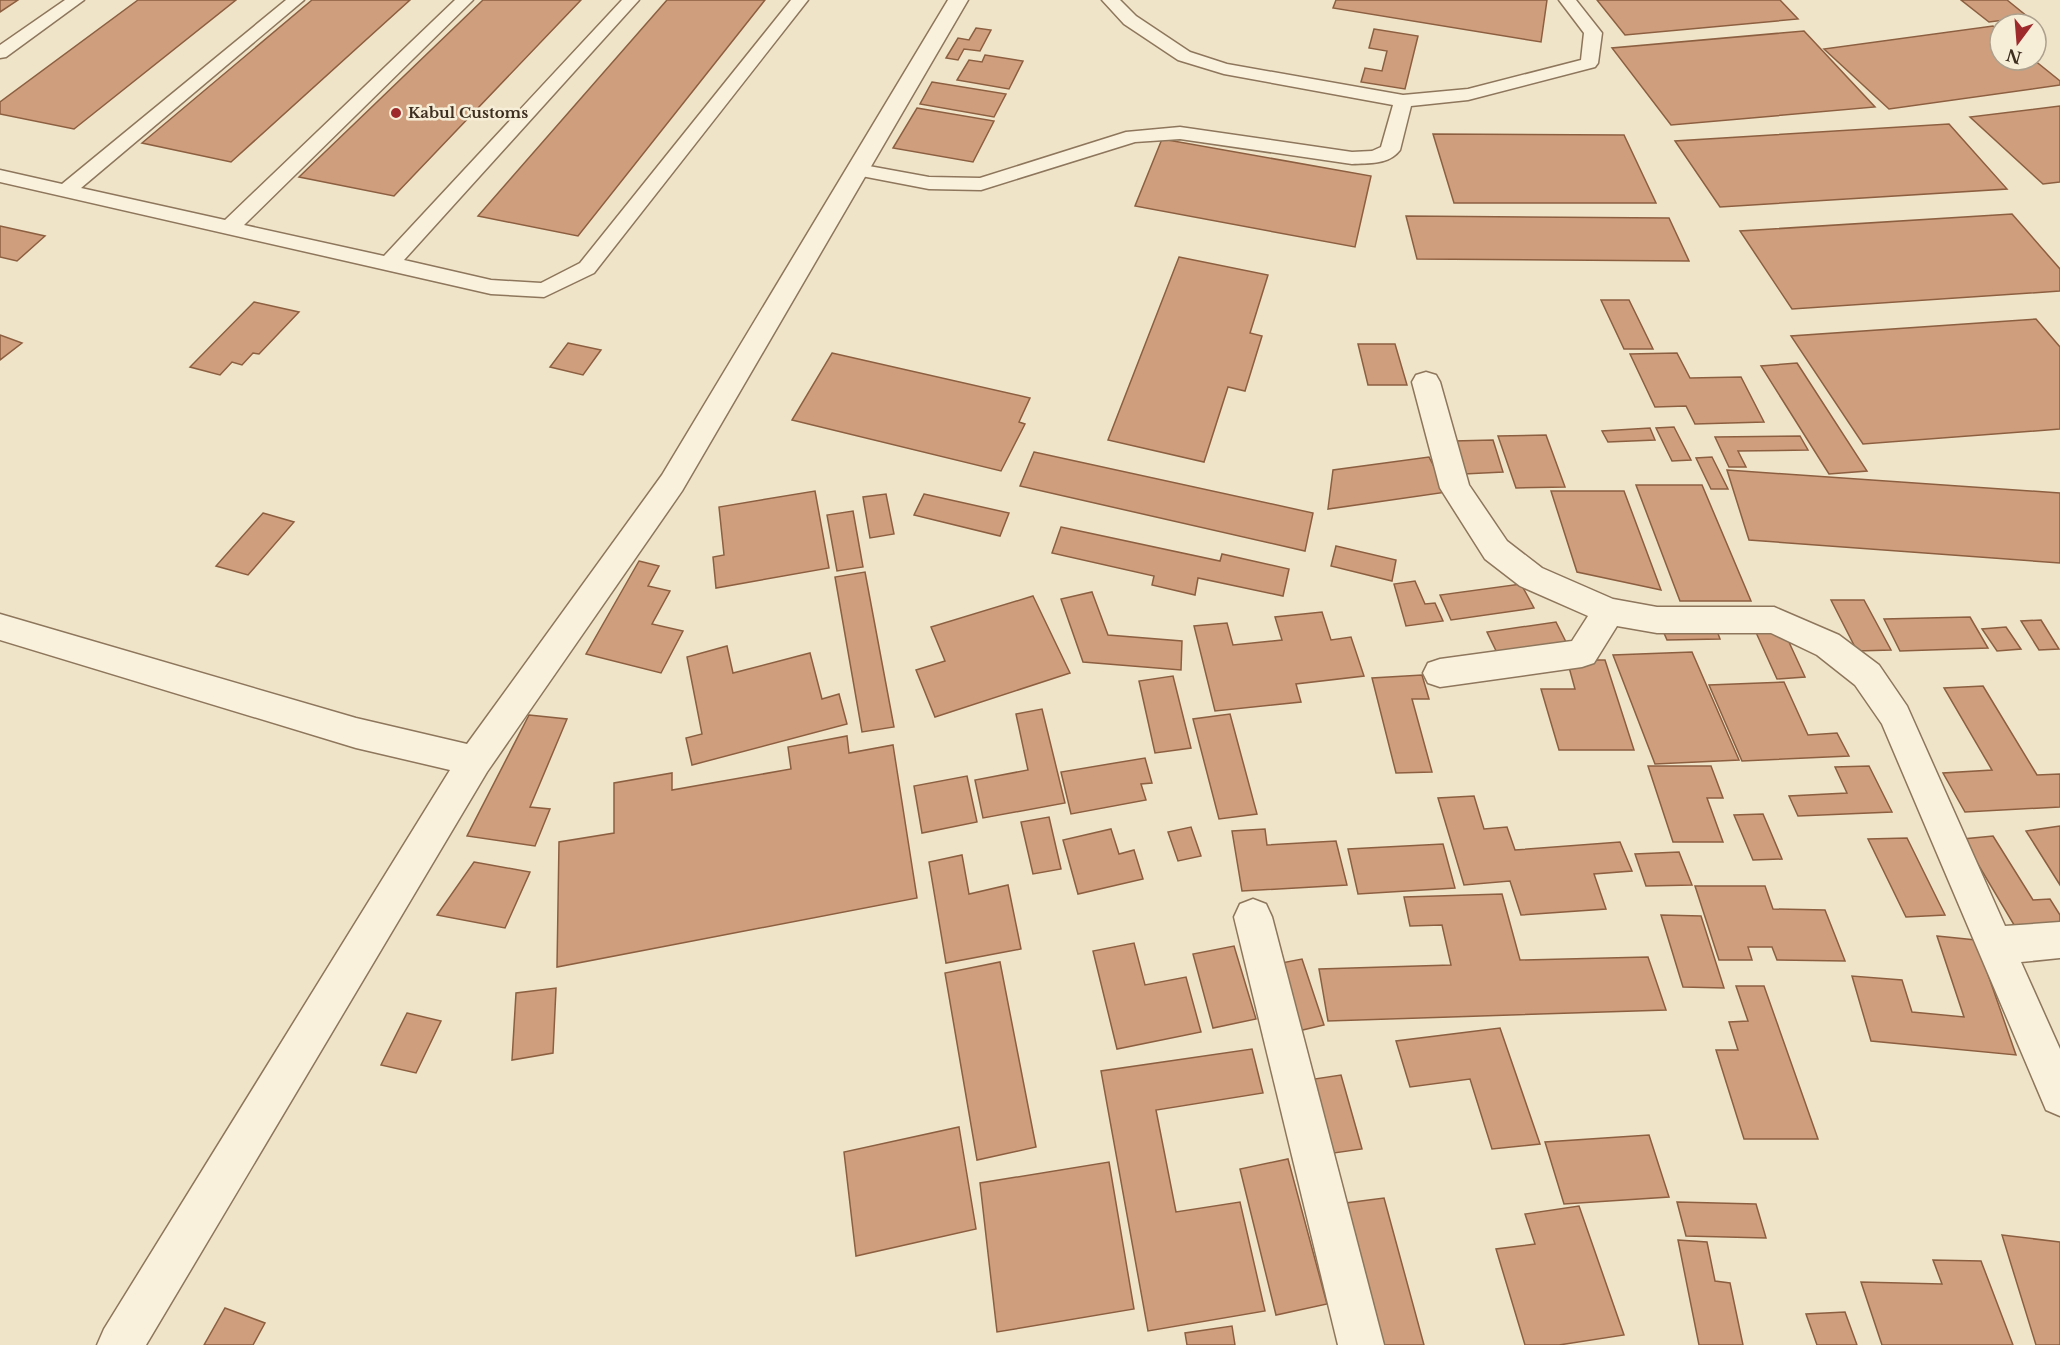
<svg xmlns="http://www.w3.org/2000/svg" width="2060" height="1345" font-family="'Libre Baskerville',serif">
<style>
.building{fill:#cf9f7d;stroke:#8d5f41;stroke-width:1.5}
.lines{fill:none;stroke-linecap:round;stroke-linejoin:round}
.lane-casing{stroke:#8d765c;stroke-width:3}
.street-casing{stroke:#8d765c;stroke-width:3}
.lane{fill:#faf1dc;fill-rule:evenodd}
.street{fill:#faf1dc;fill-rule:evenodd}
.poi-dot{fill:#9e2a2b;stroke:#f7eed8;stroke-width:2}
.labels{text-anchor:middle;stroke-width:5;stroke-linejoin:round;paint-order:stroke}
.far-poi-label{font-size:15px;font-weight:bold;fill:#3d2e20;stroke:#f7eed8;text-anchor:start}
</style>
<rect width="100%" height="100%" fill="#f0e4c8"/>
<!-- building -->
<g class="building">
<path d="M0,0H18L0,12Z"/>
<path d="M138,0H236L74,129L0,114V102Z"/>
<path d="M312,0H410L231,162L142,143Z"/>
<path d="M483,0H581L394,196L299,177Z"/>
<path d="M667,0H765L578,236L478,216Z"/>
<path d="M1336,0H1547L1541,42L1333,8Z"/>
<path d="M1597,0H1780L1798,19L1625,35Z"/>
<path d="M1961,0H2007L2028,17L1989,22Z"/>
<path d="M1993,26L2000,32V60H2034L2060,81V85L1889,109L1824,49Z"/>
<path d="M976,28L991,30L980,51L964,49L958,60L946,58L958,38L969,40Z"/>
<path d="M1374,29L1418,36L1405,89L1361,82L1365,68L1382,71L1387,51L1369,48Z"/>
<path d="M1804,31L1875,107L1671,125L1612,48Z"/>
<path d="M985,55L1023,61L1009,89L957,80L969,60L982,62Z"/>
<path d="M932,82L1006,94L994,117L920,104Z"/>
<path d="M2060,106V182L2043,184L1970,117Z"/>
<path d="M917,108L994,121L973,162L893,148Z"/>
<path d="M1949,124L2007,189L1720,207L1675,141Z"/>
<path d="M1433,134L1624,135L1656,203H1454Z"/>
<path d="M1162,139L1371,176L1355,247L1135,206Z"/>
<path d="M2012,214L2060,269V291L1792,309L1740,231Z"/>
<path d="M1406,216L1669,218L1689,261L1417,259Z"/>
<path d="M0,226L45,236L17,261L0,257Z"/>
<path d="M1179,257L1268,275L1250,333L1262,336L1245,391L1228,387L1204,462L1108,440Z"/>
<path d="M1601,300H1629L1653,349H1624Z"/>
<path d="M254,302L299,312L259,354L253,353L242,365L232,362L220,375L190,367Z"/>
<path d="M2036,319L2060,347V429L1863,444L1791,336Z"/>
<path d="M0,335L22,343L0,360Z"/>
<path d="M568,343L601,350L583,375L550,367Z"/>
<path d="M1358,344H1395L1407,385H1368Z"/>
<path d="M832,353L1030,398L1019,422L1025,424L1001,471L792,420Z"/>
<path d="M1677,353L1690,378L1741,377L1764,422L1695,424L1686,406L1655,407L1630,354Z"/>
<path d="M1797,363L1867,471L1829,474L1761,366Z"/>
<path d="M1674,427L1691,460L1672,461L1656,428Z"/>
<path d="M1650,428L1655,440L1608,442L1602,431Z"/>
<path d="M1546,435L1565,487L1516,488L1498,436Z"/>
<path d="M1800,436L1808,450L1738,451L1746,467H1729L1715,437Z"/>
<path d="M1493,440L1503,472L1464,474L1454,441Z"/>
<path d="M1034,452L1313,513L1305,551L1020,486Z"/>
<path d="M1429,457L1447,492L1328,509L1333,470Z"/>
<path d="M1712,457L1728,489H1711L1696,458Z"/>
<path d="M1727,470L2060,493V563L1749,540Z"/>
<path d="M1636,485H1702L1751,601H1680Z"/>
<path d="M815,491L829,568L716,588L713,557L724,555L719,507Z"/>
<path d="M1551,491H1624L1661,590L1577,572Z"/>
<path d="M886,494L894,534L870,538L863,497Z"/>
<path d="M924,494L1009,513L1000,536L914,515Z"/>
<path d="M853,511L863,567L837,571L827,515Z"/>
<path d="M263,513L294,522L248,575L216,566Z"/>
<path d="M1061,527L1220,561L1222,554L1289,569L1283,596L1198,578L1195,595L1152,585L1154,576L1052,553Z"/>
<path d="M1336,546L1396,560L1392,581L1331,566Z"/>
<path d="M639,561L659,566L648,586L670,591L652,624L683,631L661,673L586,654Z"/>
<path d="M865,572L894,727L862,732L835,577Z"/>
<path d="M1415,581L1425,604L1435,603L1443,621L1406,626L1394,584Z"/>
<path d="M1521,584L1534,608L1451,620L1440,595Z"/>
<path d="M1092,592L1108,635L1182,641L1181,670L1083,662L1061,599Z"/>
<path d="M1033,596L1070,673L935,717L916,670L945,661L931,627Z"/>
<path d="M1831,600H1864L1891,650L1857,651Z"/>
<path d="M1322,612L1331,640L1351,637L1364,676L1296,684L1301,702L1215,711L1194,626L1227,623L1233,645L1282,640L1275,617Z"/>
<path d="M1970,617L1988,648L1900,651L1884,619Z"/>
<path d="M2041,620L2059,649L2039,650L2021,621Z"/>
<path d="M1556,622L1569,648L1500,659L1487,632Z"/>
<path d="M1714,623L1720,639L1667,640L1660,624Z"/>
<path d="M1782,627L1805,677L1777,679L1754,628Z"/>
<path d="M2006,627L2021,649L1997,651L1982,629Z"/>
<path d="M727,646L733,673L810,653L822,699L839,694L847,724L692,765L686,738L702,734L687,657Z"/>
<path d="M1692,652L1739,760L1655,764L1613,655Z"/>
<path d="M1567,660H1605L1634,750H1559L1541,689H1575Z"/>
<path d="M1422,675L1429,699H1412L1432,772L1396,773L1372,678Z"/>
<path d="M1173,676L1191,748L1155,753L1139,681Z"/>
<path d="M1784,682L1808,735L1837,733L1849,756L1742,761L1709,685Z"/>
<path d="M1983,686L2037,775L2060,774V807L1965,812L1943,773L1992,770L1944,688Z"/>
<path d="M1042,709L1065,803L983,818L975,780L1028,770L1016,714Z"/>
<path d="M1230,714L1257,814L1219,819L1193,719Z"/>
<path d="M529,715L567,719L530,807L550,809L535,846L467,836Z"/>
<path d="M847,736L849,753L893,745L917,898L557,967L559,842L614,833V783L672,773V790L791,769L788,747Z"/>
<path d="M1145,758L1152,783L1141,784L1146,800L1071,814L1061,772Z"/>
<path d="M1648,766H1711L1723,798H1707L1723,842H1673Z"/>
<path d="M1869,766L1892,812L1798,816L1789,796L1847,793L1835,767Z"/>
<path d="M967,776L977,822L922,833L914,786Z"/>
<path d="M1474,796L1484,829L1507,827L1515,850L1620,842L1632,871L1594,874L1606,909L1521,915L1510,881L1464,885L1438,798Z"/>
<path d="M1763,814L1782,859L1753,860L1734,815Z"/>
<path d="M1049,817L1061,869L1033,874L1021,822Z"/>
<path d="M2060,826V885L2026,831Z"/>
<path d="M1191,827L1201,856L1178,861L1168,832Z"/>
<path d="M1111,829L1119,854L1134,850L1143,879L1078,894L1063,840Z"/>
<path d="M1265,829L1267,845L1336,841L1347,885L1242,891L1232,831Z"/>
<path d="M1993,836L2033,900L2050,899L2060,915V930L2020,935L1963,839Z"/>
<path d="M1907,838L1945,915L1906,917L1868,839Z"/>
<path d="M1443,844L1455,888L1358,894L1348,849Z"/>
<path d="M1679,852L1692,885L1646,886L1635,854Z"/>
<path d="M962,855L969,894L1008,885L1021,949L946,963L929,862Z"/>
<path d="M474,862L530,872L505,928L437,915Z"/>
<path d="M1695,886H1765L1773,909L1825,910L1845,961L1777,960L1772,947H1748L1752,960H1719Z"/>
<path d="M1502,894L1520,960L1648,957L1666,1010L1328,1021L1319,969L1451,965L1442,925L1410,926L1404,897Z"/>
<path d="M1661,915L1701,916L1724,988L1683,987Z"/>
<path d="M1937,936L1976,940L2016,1055L1871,1041L1852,976L1902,980L1912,1012L1964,1017Z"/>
<path d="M1134,943L1145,985L1186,977L1201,1032L1117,1049L1093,951Z"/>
<path d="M1234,946L1256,1019L1213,1028L1193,954Z"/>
<path d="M1302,959L1324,1025L1294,1032L1271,965Z"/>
<path d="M1000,962L1036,1147L977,1160L945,973Z"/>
<path d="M1736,986H1764L1818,1139H1744L1716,1050H1738L1729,1022L1748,1021Z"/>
<path d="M556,988L553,1053L512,1060L516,993Z"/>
<path d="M407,1013L441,1021L416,1073L381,1065Z"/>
<path d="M1500,1028L1540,1144L1492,1149L1470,1079L1410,1087L1396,1041Z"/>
<path d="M1252,1049L1263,1093L1156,1110L1176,1212L1240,1202L1265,1311L1148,1331L1101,1071Z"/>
<path d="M1341,1075L1362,1149L1320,1155L1301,1081Z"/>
<path d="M959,1127L976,1229L856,1256L844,1152Z"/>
<path d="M1649,1135L1669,1197L1564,1204L1545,1142Z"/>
<path d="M1288,1159L1327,1304L1276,1315L1240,1169Z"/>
<path d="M1109,1162L1134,1309L997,1332L980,1183Z"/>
<path d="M1384,1198L1424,1345H1373L1338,1204Z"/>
<path d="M1677,1202L1756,1204L1766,1238L1686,1236Z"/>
<path d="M1579,1206L1624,1335L1559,1345H1525L1496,1249L1535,1244L1525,1214Z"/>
<path d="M2002,1235L2060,1242V1345H2036Z"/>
<path d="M1678,1240L1707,1242L1715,1281L1730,1283L1743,1345H1699Z"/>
<path d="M1933,1260L1981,1261L2013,1345H1882L1861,1282L1942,1284Z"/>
<path d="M225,1308L265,1323L253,1345H204Z"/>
<path d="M1845,1312L1857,1345H1817L1806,1314Z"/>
<path d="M1232,1326L1235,1345H1187L1185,1333Z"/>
</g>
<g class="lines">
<!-- lane casing -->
<g class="lane-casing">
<g id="lane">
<path d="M65,0H84L6,57L0,58V45Z"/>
<path d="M286,0H304L81,188L225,220L455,0H473L244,225L384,256L622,0H639L404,260L491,280L541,283L580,263L791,0H808L594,273L544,297L491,294L0,182V170L62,184Z"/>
<path d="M1102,0H1120L1136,16L1190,52L1227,64L1403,95L1468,89L1581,60L1584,33L1559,0H1576L1602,33L1598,63L1595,67L1468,100L1411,106L1400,150C1389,165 1368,163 1352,164L1180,139L1135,142L981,190L929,189L851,174L848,170L851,166L858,164L929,177L980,178L1126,132L1180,127L1352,152L1372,151L1381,147L1393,105L1224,74L1178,60L1124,24Z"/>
</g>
</g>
<!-- street casing -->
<g class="street-casing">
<g id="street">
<path d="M948,0H968L682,491L487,772L146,1345H97L104,1329L450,770L356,748L0,640V614L356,718L467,744L662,475Z"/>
<path d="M1426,372L1436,375L1440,382L1469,485L1507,541L1542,568L1613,599L1657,607H1774L1839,635L1879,665L1907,706L2005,926L2060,922V958L2021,962L2060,1049V1116L2046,1110L1882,724L1855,685L1817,655L1771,633H1657L1617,626L1594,663L1582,667L1440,687L1428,683L1423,673L1428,663L1440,659L1572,641L1588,616L1520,586L1485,559L1440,488L1412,382L1416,375Z"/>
<path d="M1253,899L1266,904L1272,917L1384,1345H1338L1234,917L1240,904Z"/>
</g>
</g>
<!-- lane -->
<use href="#lane" class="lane"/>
<!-- street -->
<use href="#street" class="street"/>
</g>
<!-- markers -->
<circle class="poi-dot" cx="396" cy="113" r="6"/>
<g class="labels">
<!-- far-poi labels -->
<g class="far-poi-label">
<text x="408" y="118">Kabul Customs</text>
</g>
</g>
<!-- north arrow -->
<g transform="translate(2018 42) rotate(196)"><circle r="28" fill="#f7eed8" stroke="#ada18e" stroke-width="1.5"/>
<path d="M0-4.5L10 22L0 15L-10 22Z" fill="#9e2a2b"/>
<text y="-9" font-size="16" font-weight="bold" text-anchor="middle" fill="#3d2e20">N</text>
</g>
</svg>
